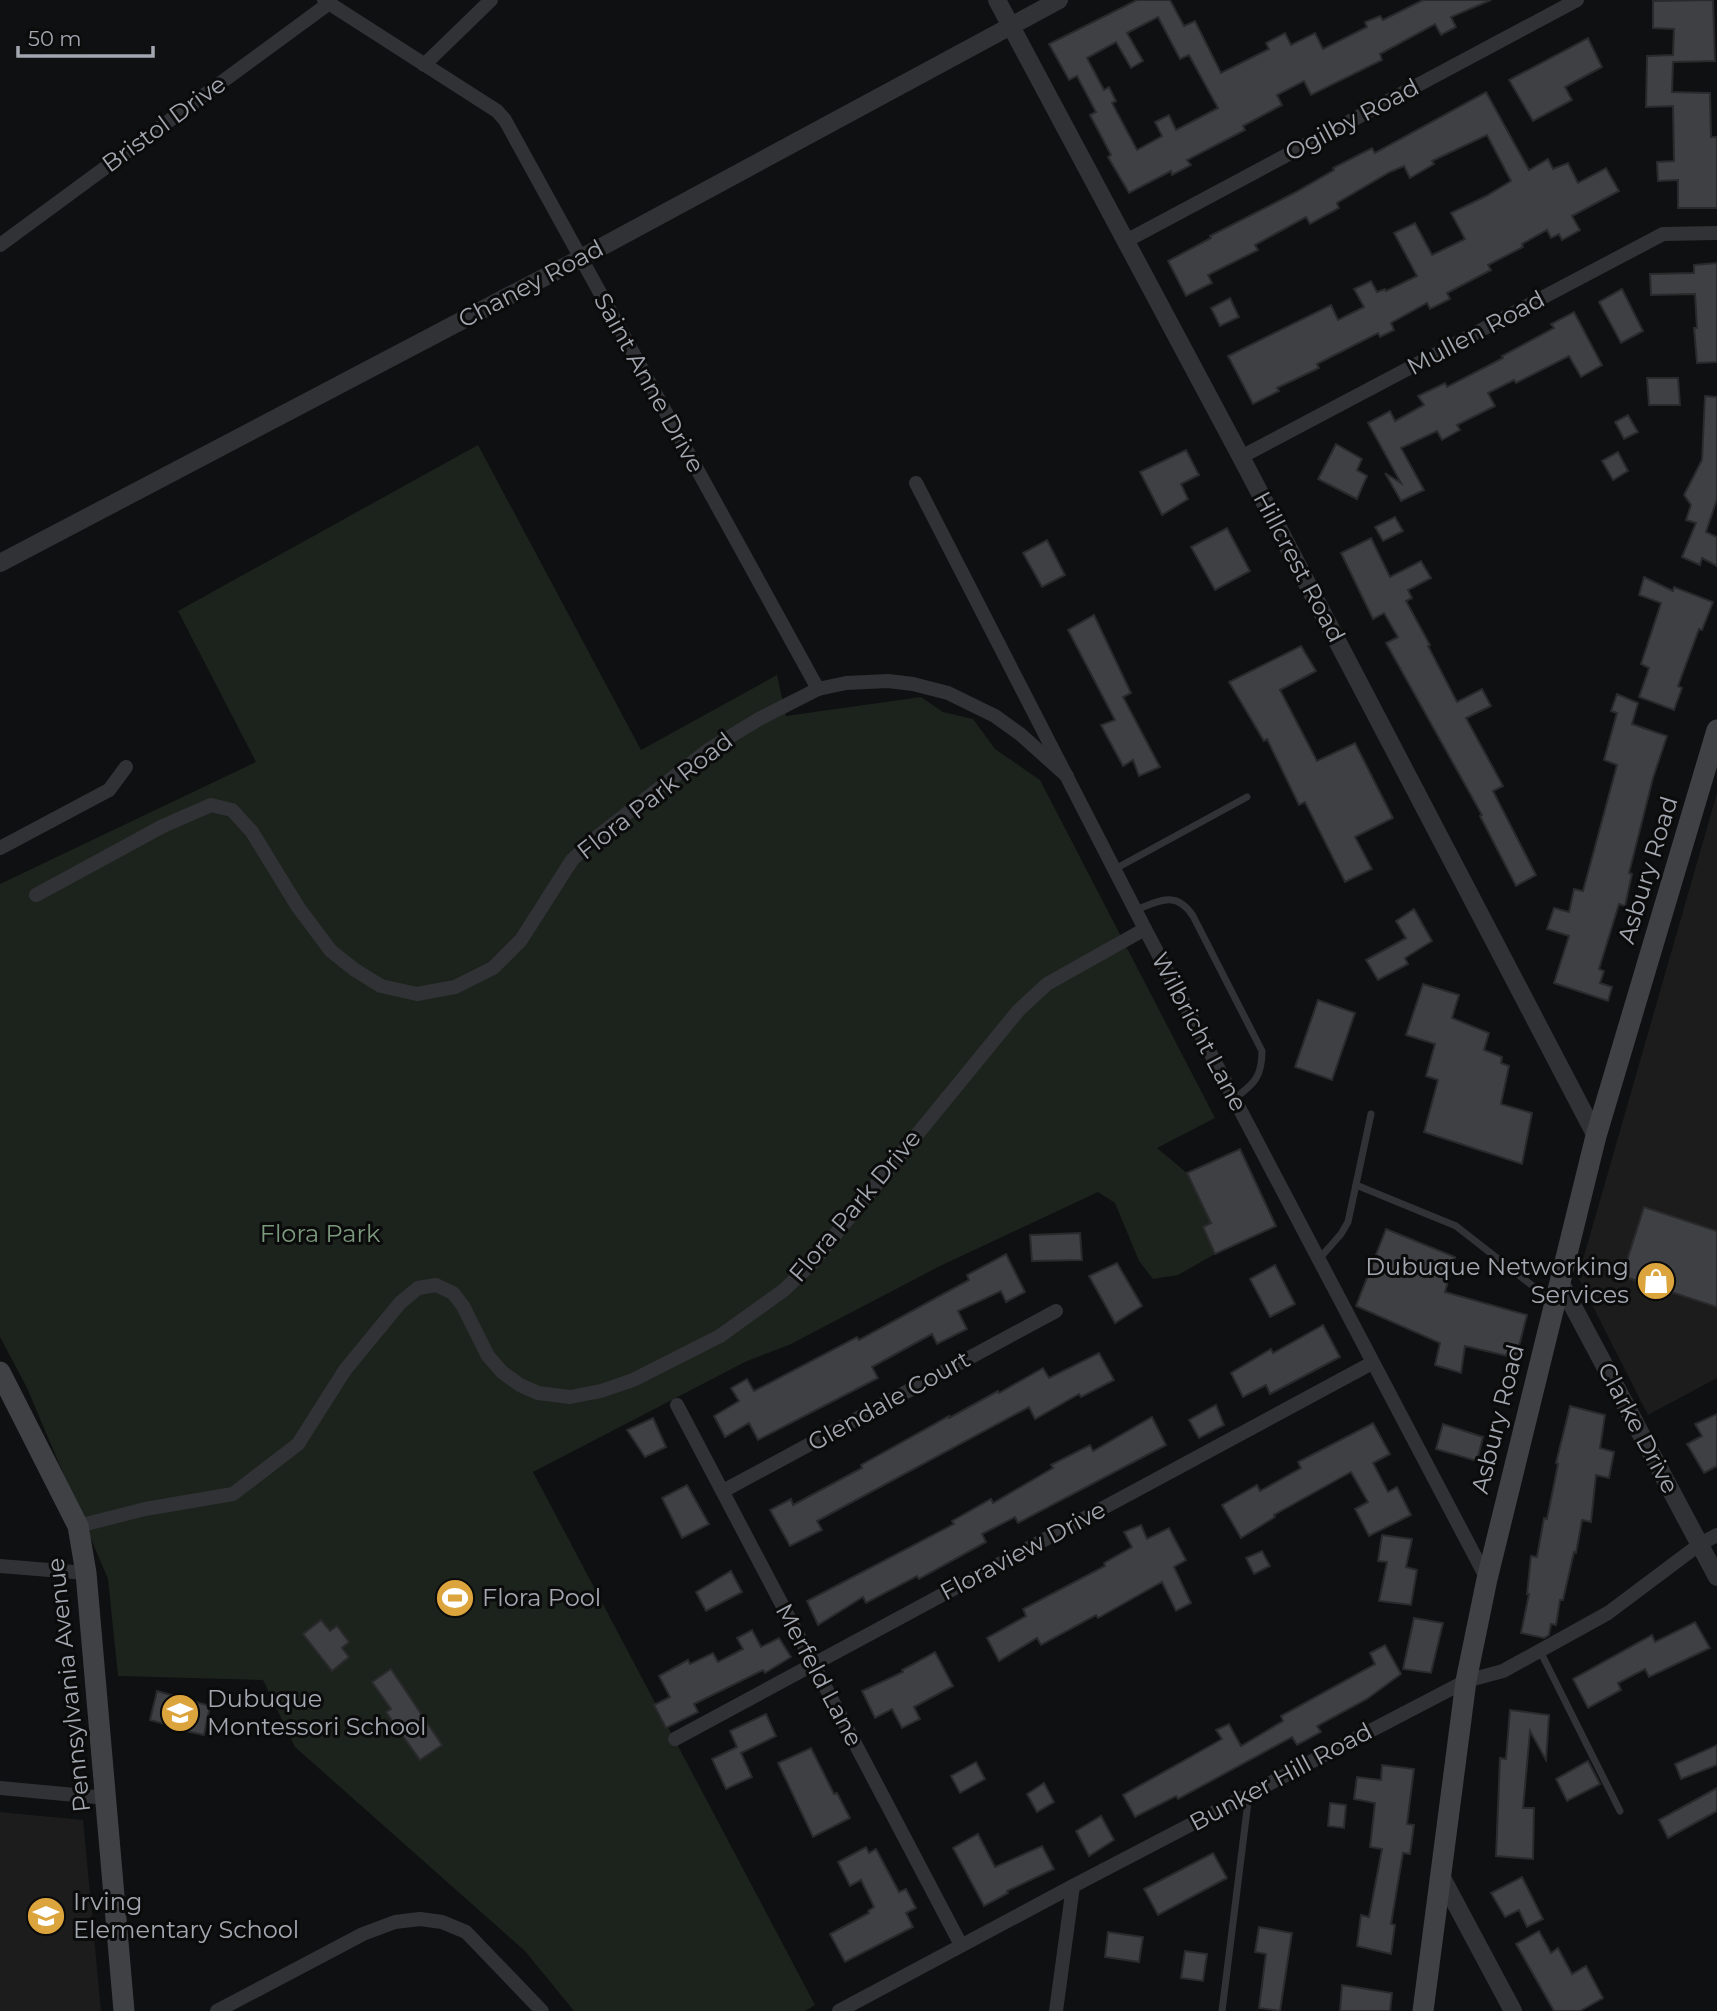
<svg xmlns="http://www.w3.org/2000/svg" width="1717" height="2011" font-family="Montserrat,sans-serif">
<style>
.built{fill:#1c1c1d}
.green{fill:#1c231d}
.building{fill:#3f4044;stroke:#2a2a2c;stroke-width:2;fill-rule:evenodd}
.lines{fill:none;stroke-linecap:round;stroke-linejoin:round}
.service{stroke:#313235;stroke-width:7}
.minor{stroke:#313235;stroke-width:14}
.tertiary{stroke:#313235;stroke-width:18}
.secondary{stroke:#3f4145;stroke-width:21}
.labels{text-anchor:middle;stroke-width:6;stroke-linejoin:round;paint-order:stroke}
.street-label{font-size:24px;fill:#a2a7b0;stroke:#0b0b0c}
.park-label{font-size:24px;fill:#7b997c;stroke:#0b0b0c}
.poi-label{font-size:24px;fill:#a2a7b0;stroke:#0b0b0c;text-anchor:start}
</style>
<rect width="100%" height="100%" fill="#0f1011"/>
<!-- built -->
<g class="built">
<path d="M1717,793V1378L1648,1415L1578,1277Z"/>
<path d="M0,1812L83,1820L101,2011H0Z"/>
</g>
<!-- green -->
<path class="green" d="M478,445L641,750L777,675L786,716L921,697L943,712L973,719L995,749L1040,780L1215,1118L1157,1148L1187,1173L1211,1223L1203,1227L1215,1254L1178,1275L1153,1279L1139,1261L1115,1203L1098,1192L940,1266L789,1345L747,1361L533,1472L815,2005L805,2011H574L525,1951L295,1747L263,1680L118,1676L108,1579L27,1388L0,1337V884L256,762L178,611Z"/>
<!-- building -->
<g class="building">
<path d="M1137,0H1170L1184,26L1195,21L1221,73L1269,49L1266,43L1285,33L1291,45L1315,33L1323,49L1367,27L1365,22L1380,16L1383,20L1423,0H1491L1451,17L1456,27L1441,35L1435,24L1380,54L1382,60L1311,95L1304,81L1277,95L1282,105L1243,126L1245,130L1187,160L1191,165L1172,175L1171,171L1129,193L1108,157L1111,155L1090,115L1096,112L1077,76L1069,80L1049,44ZM1158,17L1180,59L1189,55L1218,108L1176,130L1169,115L1155,122L1162,136L1137,150L1112,103L1116,101L1109,87L1104,90L1087,58L1116,42L1131,68L1143,61L1127,33Z"/>
<path d="M1713,0L1715,61L1673,62L1672,92L1710,93L1711,137H1717V208H1678V180L1658,181L1657,162L1674,161L1673,106L1646,107L1647,56L1673,55L1674,29L1653,28V1Z"/>
<path d="M1588,38L1602,67L1565,87L1572,100L1533,121L1509,80Z"/>
<path d="M1486,92L1529,170L1548,159L1553,169L1568,163L1578,183L1606,168L1619,191L1572,216L1580,230L1562,240L1559,234L1551,238L1547,230L1522,244L1523,247L1488,265L1491,270L1447,293L1450,299L1430,309L1427,303L1391,323L1394,330L1380,337L1378,333L1317,364L1319,368L1277,388L1279,391L1253,404L1228,356L1331,305L1338,320L1364,307L1354,289L1371,281L1377,292L1385,289L1386,291L1417,276L1394,233L1415,223L1432,255L1465,239L1451,213L1486,196L1511,181L1487,135L1432,161L1434,164L1410,178L1404,166L1390,172L1337,203L1339,208L1310,224L1306,217L1255,245L1258,250L1208,275L1212,283L1186,296L1168,261L1211,238L1210,236L1294,193L1334,170L1333,168L1372,148L1375,153Z"/>
<path d="M1717,263V362L1697,363L1694,328H1697L1695,294L1651,295L1650,274L1694,273V265Z"/>
<path d="M1622,289L1643,331L1621,343L1599,302Z"/>
<path d="M1230,298L1239,317L1220,326L1211,308Z"/>
<path d="M1574,312L1602,365L1581,377L1569,356L1516,383L1514,380L1488,393L1495,406L1457,425L1460,430L1442,440L1437,431L1401,448L1424,490L1401,501L1385,473L1401,483L1368,423L1390,411L1395,421L1424,405L1418,396L1445,383L1447,387L1503,358L1502,356L1554,328L1551,324Z"/>
<path d="M1647,378H1678L1680,405H1649Z"/>
<path d="M1705,396L1717,397V499L1706,532L1717,537V566L1702,558L1700,565L1682,557L1696,523L1686,520L1691,505L1684,495L1702,460Z"/>
<path d="M1628,415L1638,432L1624,439L1615,422Z"/>
<path d="M1336,444L1362,459L1357,470L1367,476L1357,499L1318,479Z"/>
<path d="M1186,450L1199,475L1181,484L1188,499L1162,515L1140,472Z"/>
<path d="M1618,452L1628,471L1613,480L1602,461Z"/>
<path d="M1395,517L1403,531L1383,541L1375,527Z"/>
<path d="M1227,528L1250,571L1215,590L1191,547Z"/>
<path d="M1371,538L1390,577L1421,561L1431,578L1408,590L1412,598L1406,601L1430,645L1428,646L1457,702L1482,689L1491,706L1466,718L1503,786L1493,791L1536,875L1516,886L1480,816L1482,815L1386,643L1398,637L1384,613L1373,619L1341,553Z"/>
<path d="M1047,540L1065,575L1042,587L1023,553Z"/>
<path d="M1644,577L1673,591L1674,587L1713,602L1702,630L1699,629L1678,686L1682,688L1674,710L1639,697L1649,668L1641,664L1661,603L1639,595Z"/>
<path d="M1094,615L1131,693L1123,697L1160,767L1139,776L1133,760L1123,766L1101,725L1115,720L1068,630Z"/>
<path d="M1301,646L1316,671L1280,690L1317,761L1355,743L1393,818L1355,837L1372,869L1345,882L1305,802L1299,805L1267,739L1264,741L1229,682Z"/>
<path d="M1617,694L1638,703L1632,724L1667,736L1653,778L1629,873L1632,874L1625,906L1619,904L1599,969L1604,971L1600,983L1612,987L1608,1001L1554,983L1569,936L1547,929L1554,908L1569,912L1574,889L1583,891L1617,765L1604,760L1617,713L1611,711Z"/>
<path d="M1414,909L1432,941L1405,958L1408,964L1378,980L1366,960L1406,938L1396,921Z"/>
<path d="M1423,984L1459,995L1452,1018L1489,1033L1484,1050L1502,1057L1501,1063L1509,1066L1501,1104L1532,1113L1522,1164L1424,1132L1438,1080L1426,1076L1435,1044L1406,1035Z"/>
<path d="M1318,1000L1355,1013L1332,1080L1295,1067Z"/>
<path d="M1240,1149L1276,1226L1215,1254L1203,1227L1211,1223L1187,1173Z"/>
<path d="M1644,1207L1717,1231V1307L1622,1276Z"/>
<path d="M1386,1229L1455,1257L1445,1292L1527,1315L1516,1358L1465,1346L1461,1373L1435,1365L1440,1343L1356,1306Z"/>
<path d="M1080,1233L1082,1260L1032,1261L1030,1235Z"/>
<path d="M1006,1254L1025,1292L1006,1302L1001,1291L958,1311L967,1329L937,1344L932,1334L872,1367L878,1378L758,1440L749,1423L725,1437L714,1416L739,1401L731,1388L747,1379L754,1391L857,1337L859,1340L969,1280L967,1275Z"/>
<path d="M1117,1263L1142,1306L1115,1323L1089,1276Z"/>
<path d="M1275,1265L1295,1304L1270,1317L1250,1279Z"/>
<path d="M1323,1325L1340,1357L1270,1394L1266,1385L1243,1397L1231,1373L1271,1349L1273,1353Z"/>
<path d="M1099,1353L1114,1380L1081,1397L1079,1394L1035,1419L1029,1407L817,1521L822,1530L790,1546L770,1510L791,1499L793,1505L862,1468L861,1465L949,1416V1418L998,1391L999,1393L1043,1368L1049,1378Z"/>
<path d="M1216,1405L1224,1425L1199,1438L1189,1420Z"/>
<path d="M1570,1406L1605,1415L1600,1448L1614,1452L1609,1478L1596,1475L1591,1522L1582,1520L1576,1553L1574,1552L1563,1600H1560L1556,1625L1551,1624L1549,1635L1544,1638L1521,1633L1529,1594H1527L1531,1556L1537,1557L1544,1518L1547,1519L1558,1464L1556,1463Z"/>
<path d="M1717,1414V1466L1704,1473L1687,1444L1702,1436L1695,1424Z"/>
<path d="M1152,1417L1166,1445L1018,1523L1015,1517L982,1534L986,1542L919,1579L917,1576L866,1603L863,1597L818,1625L807,1601L954,1524L952,1521L991,1499L993,1503L1053,1468L1051,1465L1090,1445L1093,1451Z"/>
<path d="M653,1418L666,1447L645,1457L627,1430Z"/>
<path d="M1373,1423L1390,1454L1373,1463L1388,1492L1397,1487L1411,1515L1369,1536L1355,1509L1368,1502L1351,1472L1274,1515L1275,1517L1241,1538L1222,1505L1257,1485L1260,1491L1301,1468L1298,1462Z"/>
<path d="M1443,1424L1483,1437L1477,1461L1436,1449Z"/>
<path d="M687,1485L709,1524L682,1538L662,1498Z"/>
<path d="M1141,1525L1147,1539L1169,1528L1186,1560L1174,1567L1191,1603L1176,1611L1162,1582L1098,1618L1096,1615L1041,1645L1037,1638L999,1661L987,1638L1026,1616L1023,1609L1105,1566L1104,1563L1132,1547L1124,1532Z"/>
<path d="M1382,1535L1412,1539L1406,1567L1417,1570L1411,1605L1379,1601L1387,1562L1378,1561Z"/>
<path d="M1262,1551L1270,1566L1254,1574L1246,1558Z"/>
<path d="M731,1571L742,1592L706,1611L696,1592Z"/>
<path d="M1414,1618L1443,1623L1431,1673L1403,1669Z"/>
<path d="M321,1620L330,1631L337,1626L349,1642L342,1648L349,1657L332,1671L303,1634Z"/>
<path d="M1695,1622L1710,1648L1649,1677L1645,1669L1618,1683L1621,1690L1588,1708L1573,1679L1652,1635L1655,1642Z"/>
<path d="M752,1630L761,1647L779,1638L791,1657L765,1673L763,1670L694,1704L698,1712L666,1728L654,1705L670,1697L659,1676L688,1660L690,1664L713,1653L718,1662L743,1649L737,1638Z"/>
<path d="M1385,1645L1401,1674L1367,1699L1317,1726L1321,1732L1297,1745L1292,1737L1178,1799L1176,1796L1135,1817L1123,1795L1222,1739L1216,1730L1229,1724L1241,1746L1283,1721L1281,1716L1375,1664L1370,1653Z"/>
<path d="M935,1652L953,1686L914,1707L920,1719L902,1728L892,1709L875,1718L862,1691L903,1672L902,1670Z"/>
<path d="M391,1669L442,1745L420,1760L386,1712L391,1709L372,1682Z"/>
<path d="M157,1691L210,1706L204,1735L176,1729V1727L150,1720Z"/>
<path d="M1510,1710L1549,1715L1546,1760L1530,1731L1523,1808H1534L1533,1859L1496,1856L1500,1758L1506,1759Z"/>
<path d="M766,1714L776,1736L741,1753L752,1777L726,1789L712,1759L737,1747L730,1731Z"/>
<path d="M1717,1745V1765L1681,1779L1675,1764Z"/>
<path d="M811,1748L834,1794L837,1793L850,1818L813,1837L778,1763Z"/>
<path d="M1588,1761L1600,1784L1567,1801L1556,1779Z"/>
<path d="M976,1762L985,1779L960,1793L951,1776Z"/>
<path d="M1382,1765L1414,1769L1407,1824L1414,1825L1410,1854L1403,1853L1391,1924L1395,1925L1391,1954L1357,1946L1361,1915L1369,1917L1382,1849L1370,1847L1375,1803L1354,1799L1357,1777L1381,1780Z"/>
<path d="M1044,1783L1054,1802L1037,1812L1027,1794Z"/>
<path d="M1717,1788V1811L1668,1838L1659,1820Z"/>
<path d="M1330,1803L1346,1805L1344,1828L1328,1826Z"/>
<path d="M1101,1816L1114,1840L1089,1856L1076,1831Z"/>
<path d="M978,1834L995,1867L1042,1846L1054,1869L1007,1891L1008,1893L984,1906L953,1848Z"/>
<path d="M866,1847L869,1853L876,1849L899,1892L906,1889L916,1908L906,1913L913,1927L845,1962L830,1934L869,1913L868,1911L874,1907L861,1880L850,1886L838,1862Z"/>
<path d="M1213,1853L1227,1878L1158,1915L1144,1889Z"/>
<path d="M1522,1877L1543,1919L1527,1927L1519,1910L1505,1917L1491,1893Z"/>
<path d="M1259,1927L1292,1933L1280,2011L1259,2008L1266,1954L1255,1952Z"/>
<path d="M1539,1931L1551,1953L1558,1948L1572,1974L1586,1966L1603,1998L1580,2011H1554L1516,1944Z"/>
<path d="M1108,1932L1143,1937L1139,1962L1105,1957Z"/>
<path d="M1185,1951L1207,1954L1203,1981L1181,1978Z"/>
<path d="M1342,1985L1392,1993L1390,2011H1340Z"/>
</g>
<g class="lines">
<!-- service -->
<g class="service">
<path d="M1115,869L1247,797"/>
<path d="M1136,910C1159,901 1176,890 1193,916L1262,1051C1262,1077 1254,1084 1235,1098"/>
<path d="M1356,1185L1456,1226L1552,1301"/>
<path d="M1319,1259L1341,1234L1348,1222L1371,1114"/>
<path d="M1540,1651L1620,1811"/>
<path d="M1222,2011L1249,1794"/>
</g>
<!-- minor -->
<g class="minor">
<path d="M324,0L497,111L505,120L818,689"/>
<path d="M424,65L491,0"/>
<path d="M1126,241L1577,0"/>
<path d="M0,245L328,4"/>
<path d="M1241,457L1663,234L1717,233"/>
<path d="M916,483L1145,929L1487,1579"/>
<path d="M0,848L109,790L126,767"/>
<path d="M36,895L163,826L211,805L232,810L252,832L298,907L331,951L355,970L381,986L417,994L455,987L493,968L521,940L572,860L593,840L708,750L759,719L818,689L846,683L888,681L913,684L948,693L995,716L1020,734L1067,776"/>
<path d="M677,1405L961,1945"/>
<path d="M723,1491L1056,1311"/>
<path d="M78,1526L145,1509L233,1494L298,1444L345,1370L400,1303L418,1288L436,1285L453,1293L463,1306L488,1356L502,1372L520,1385L538,1393L570,1397L601,1391L633,1380L720,1336L784,1290L812,1263L1018,1011L1047,984L1145,929"/>
<path d="M0,1566L86,1573"/>
<path d="M675,1739L1372,1363"/>
<path d="M0,1788L107,1798"/>
<path d="M217,2011L363,1934L395,1922L420,1919L442,1922L466,1932L542,2011"/>
<path d="M839,2011L1073,1886L1466,1681L1503,1671L1608,1613L1700,1544L1717,1535"/>
<path d="M1056,2011L1073,1886"/>
</g>
<!-- tertiary -->
<g class="tertiary">
<path d="M997,0L1241,457L1596,1136"/>
<path d="M0,563L581,258L1059,0"/>
<path d="M1559,1280L1717,1577"/>
<path d="M1442,1878L1513,2011"/>
</g>
<!-- secondary -->
<g class="secondary">
<path d="M0,1372L78,1526L86,1573L124,2011"/>
<path d="M1423,2011L1466,1681L1487,1579L1596,1136L1717,730"/>
</g>
</g>
<!-- icons -->
<defs>
<g id="shop-disc" transform="scale(2.0125)"><circle r="9.5" fill="#dca43c" stroke="#0b0b0c"/><path d="M-5-2.5h2.3a2.7 3.5 0 0 1 5.4 0H5L5.5 6h-11ZM-1.5-2.5h3a1.5 2.3 0 0 0-3 0Z" fill="#fff"/></g>
<g id="stadium-disc" transform="scale(2.0125)"><circle r="9.5" fill="#dca43c" stroke="#0b0b0c"/><path d="M0-5a6.5 5 0 1 0 0 10a6.5 5 0 1 0 0-10ZM-3.5-1.8h7v3.6h-7Z" fill="#fff"/></g>
<g id="school-disc" transform="scale(2.0125)"><circle r="9.5" fill="#dca43c" stroke="#0b0b0c"/><path d="M0-5L7-2L0 1L-7-2ZM-4 1L0 2.5L4 1V4Q0 6-4 4Z" fill="#fff"/></g>
</defs>
<g fill-rule="evenodd">
<use href="#shop-disc" x="1656" y="1281"/>
<use href="#stadium-disc" x="455" y="1598"/>
<use href="#school-disc" x="180" y="1713"/>
<use href="#school-disc" x="46" y="1916"/>
</g>
<g class="labels">
<!-- street labels -->
<g class="street-label">
<text transform="translate(1352 120) rotate(-28)" y="8">Ogilby Road</text>
<text transform="translate(164 124) rotate(-36)" y="8">Bristol Drive</text>
<text transform="translate(531 284) rotate(-28)" y="8">Chaney Road</text>
<text transform="translate(1476 333) rotate(-28)" y="8">Mullen Road</text>
<text transform="translate(649 383) rotate(61)" y="8">Saint Anne Drive</text>
<text transform="translate(1299 567) rotate(62)" y="8">Hillcrest Road</text>
<text transform="translate(655 796) rotate(-38)" y="8">Flora Park Road</text>
<text transform="translate(1648 870) rotate(-73)" y="8">Asbury Road</text>
<text transform="translate(1199 1032) rotate(62)" y="8">Wilbricht Lane</text>
<text transform="translate(855 1206) rotate(-50)" y="8">Flora Park Drive</text>
<text transform="translate(889 1401) rotate(-29)" y="8">Glendale Court</text>
<text transform="translate(1498 1419) rotate(-76)" y="8">Asbury Road</text>
<text transform="translate(1638 1428) rotate(62)" y="8">Clarke Drive</text>
<text transform="translate(1023 1551) rotate(-28)" y="8">Floraview Drive</text>
<text transform="translate(819 1675) rotate(62)" y="8">Merfeld Lane</text>
<text transform="translate(69 1685) rotate(-96)" y="8">Pennsylvania Avenue</text>
<text transform="translate(1281 1777) rotate(-28)" y="8">Bunker Hill Road</text>
</g>
<!-- park labels -->
<g class="park-label">
<text x="320" y="1242">Flora Park</text>
</g>
<!-- poi labels -->
<g class="poi-label">
<text x="1629" y="1275" text-anchor="end">Dubuque Networking<tspan x="1629" dy="28">Services</tspan></text>
<text x="482" y="1606">Flora Pool</text>
<text x="207" y="1707">Dubuque<tspan x="207" dy="28">Montessori School</tspan></text>
<text x="73" y="1910">Irving<tspan x="73" dy="28">Elementary School</tspan></text>
</g>
</g>
<!-- scale -->
<path d="M18 46v10h135v-10" fill="none" stroke="#a2a7b0" stroke-width="3.5"/>
<text x="28" y="46" font-size="21" fill="#a2a7b0" stroke="#0b0b0c" stroke-width="5" paint-order="stroke">50 m</text>
</svg>
